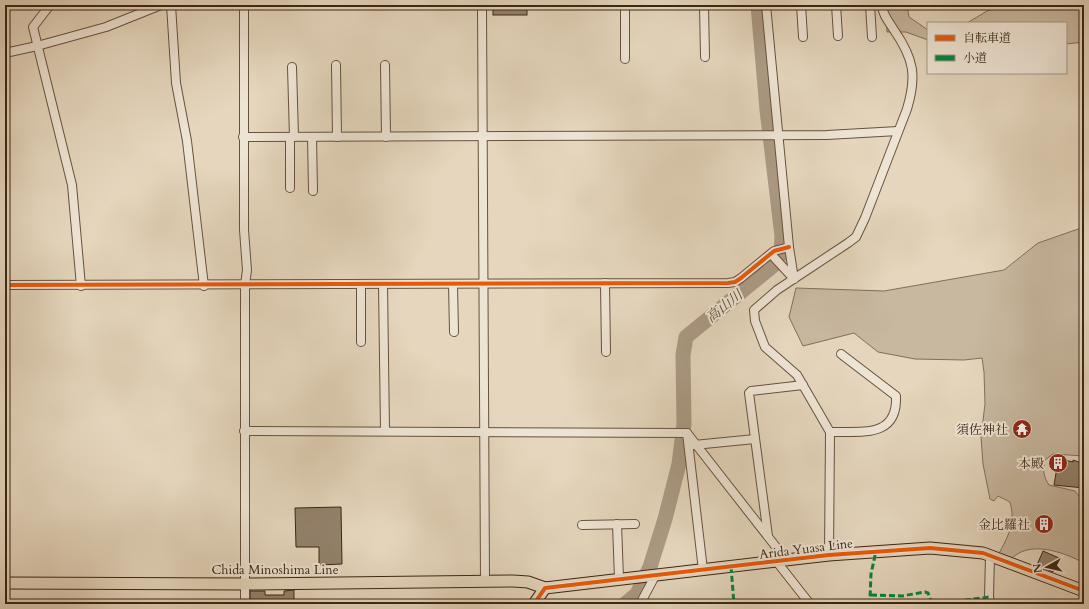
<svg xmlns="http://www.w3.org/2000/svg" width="1089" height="609" font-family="Cardo,'Noto Serif JP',serif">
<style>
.green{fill:#c8b8a0;stroke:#826f5a}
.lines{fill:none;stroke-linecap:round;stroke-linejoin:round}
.river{stroke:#ab9a84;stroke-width:15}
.building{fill:#93826c;stroke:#3b2614}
.minor-casing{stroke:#66523e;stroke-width:10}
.major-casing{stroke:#3b2614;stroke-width:13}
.minor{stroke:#eee4d4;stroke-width:8}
.major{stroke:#e5d6bd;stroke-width:11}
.quiet{stroke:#00873e;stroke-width:3;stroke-dasharray:6 3;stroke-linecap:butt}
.cycleway-casing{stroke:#eee4d4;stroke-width:6}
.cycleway{stroke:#e8590c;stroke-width:4}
.labels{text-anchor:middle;stroke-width:4;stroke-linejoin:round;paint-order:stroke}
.poi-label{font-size:13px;fill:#3b2614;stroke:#eee4d4;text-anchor:end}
.street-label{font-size:13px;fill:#3b2614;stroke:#eee4d4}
.water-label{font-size:14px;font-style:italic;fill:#5d4936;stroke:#eee4d4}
</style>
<rect width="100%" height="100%" fill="#e5d6bd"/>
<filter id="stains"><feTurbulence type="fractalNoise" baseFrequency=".005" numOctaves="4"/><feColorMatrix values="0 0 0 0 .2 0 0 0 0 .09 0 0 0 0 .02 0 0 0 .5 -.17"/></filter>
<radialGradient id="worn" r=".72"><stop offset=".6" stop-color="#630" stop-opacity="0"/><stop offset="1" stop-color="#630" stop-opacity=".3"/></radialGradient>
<!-- green -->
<g class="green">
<path d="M886,5H907L909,17L928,30V40L906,32H887Z"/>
<path d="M1004,5H1084V42L1066,44V23H967L987,11Z"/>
<path d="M1084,227V456L1053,454L1045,460C1043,470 1043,476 1049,485L1075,491L1083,501L1084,563C1063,552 1029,539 1010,560L998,555C1008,537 1016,522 1010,502L998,496L994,501L990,499L983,464L981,437L985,404L984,372L982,358L964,360L915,359L878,352L854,333L803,346L789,317L796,288L884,291L1004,270L1038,243Z"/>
</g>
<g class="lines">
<!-- river -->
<path class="river" d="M625,604L637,594L650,567L665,519L679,464L684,424L683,355L686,337L774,265L781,254L782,236L767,110L758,5"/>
</g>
<!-- building -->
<g class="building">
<rect x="493" y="5" width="34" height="10"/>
<path d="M1056,458L1073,462V460L1084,464V488L1054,485L1057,467L1054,466Z"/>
<path d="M341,507L342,564L319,565V547H296L295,508Z"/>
<path d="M1043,551L1059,558L1053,572L1037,565Z"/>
<path d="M294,590V604H250V591H265V595H284V591Z"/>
</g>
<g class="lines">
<!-- minor casing -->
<g class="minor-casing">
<g id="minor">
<path d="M50,5L33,27L72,185L81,286"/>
<path d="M171,5L176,83L187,141L204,286"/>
<path d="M244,5V230L247,270L245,285V604"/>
<path d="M482,5L485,581"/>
<path d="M625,5V59"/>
<path d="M704,5L705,57"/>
<path d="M766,5L789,247L794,279L771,254"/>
<path d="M801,5L803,37"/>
<path d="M836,5L838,36"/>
<path d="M870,5L872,37"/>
<path d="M5,53L37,46L106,27L161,5"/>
<path d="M336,65L337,137"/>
<path d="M385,65L386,137"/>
<path d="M292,67L294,137"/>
<path d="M243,137L827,135L898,131"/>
<path d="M312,137L313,191"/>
<path d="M290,188V137"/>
<path d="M605,283L606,352"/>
<path d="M361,284V342"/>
<path d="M383,284L385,431"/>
<path d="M453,284L454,332"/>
<path d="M5,285L728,283L735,282L741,278L774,251L789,247"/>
<path d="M244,431L687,433L787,561"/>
<path d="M830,432C860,431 898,439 896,396L841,354"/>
<path d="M687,433L703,570"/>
<path d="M694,445L755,439"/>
<path d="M617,524L619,579"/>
<path d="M582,525L635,524"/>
<path d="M768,536L749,393L751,391L803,385"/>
<path d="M829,555L830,432L797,375L765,347L755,321L754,310L777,290L848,243L856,237L865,218L907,109C917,76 914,59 894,30C889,22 882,14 882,5"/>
<path d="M990,556L989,597L991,604"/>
<path d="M777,562L810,604"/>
<path d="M640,604L655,576"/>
</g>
</g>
<!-- major casing -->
<g class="major-casing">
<g id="major">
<path d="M5,583L245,584L513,581L528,582L545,588L829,555L930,548L983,553L1084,591"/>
<path d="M534,604L545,588"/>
</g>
</g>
<!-- minor -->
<use href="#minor" class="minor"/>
<!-- major -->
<use href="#major" class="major"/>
<!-- quiet -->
<g class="quiet">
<path d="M731,567L734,604"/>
<path d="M871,595L902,596L925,592L928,593L931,601L936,604"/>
<path d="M866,604L870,599L871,574L876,551"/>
<path d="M938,604L989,597"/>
</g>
<!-- cycleway casing -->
<g class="cycleway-casing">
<g id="cycleway">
<path d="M5,285L728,283L735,282L741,278L774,251L789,247"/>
<path d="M534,604L545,588L829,555L930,548L983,553L1084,591"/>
</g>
</g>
<!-- cycleway -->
<use href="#cycleway" class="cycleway"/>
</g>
<!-- icons -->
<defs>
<g id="temple-disc" transform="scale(1)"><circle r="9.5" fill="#8f2418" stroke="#eee4d4"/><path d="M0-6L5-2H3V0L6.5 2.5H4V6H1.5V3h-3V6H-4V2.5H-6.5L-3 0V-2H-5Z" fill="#fff"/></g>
<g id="building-disc" transform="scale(1)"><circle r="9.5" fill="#8f2418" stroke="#eee4d4"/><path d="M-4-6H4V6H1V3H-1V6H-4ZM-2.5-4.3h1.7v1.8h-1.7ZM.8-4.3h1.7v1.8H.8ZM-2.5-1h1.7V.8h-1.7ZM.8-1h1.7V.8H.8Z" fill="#fff"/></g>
</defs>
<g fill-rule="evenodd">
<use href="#temple-disc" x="1022" y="429"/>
<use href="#building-disc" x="1058" y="463"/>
<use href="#building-disc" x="1044" y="524"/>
</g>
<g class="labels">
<!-- poi labels -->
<g class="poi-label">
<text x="1008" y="434">須佐神社</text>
<text x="1044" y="468">本殿</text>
<text x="1030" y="529">金比羅社</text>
</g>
<!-- street labels -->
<g class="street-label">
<text transform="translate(806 548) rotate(-7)" y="5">Arida Yuasa Line</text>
<text x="275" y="574">Chida Minoshima Line</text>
</g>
<!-- water labels -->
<g class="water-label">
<text transform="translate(724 306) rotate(-39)" y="5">高山川</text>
</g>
</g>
<!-- margin -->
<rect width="1089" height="609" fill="none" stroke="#e5d6bd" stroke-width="20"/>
<rect x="6" y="6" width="1077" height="597" fill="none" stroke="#3b2614" stroke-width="2"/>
<rect x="10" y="10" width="1069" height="589" fill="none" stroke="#3b2614"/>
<!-- legend -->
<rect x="927" y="22" width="140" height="52" fill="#eee4d4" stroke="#a69887"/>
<rect x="935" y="35" width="20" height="6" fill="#e8590c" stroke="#a69887"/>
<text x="963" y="42" font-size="12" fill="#3b2614">自転車道</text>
<rect x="935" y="55" width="20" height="6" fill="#00873e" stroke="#a69887"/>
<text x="963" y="62" font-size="12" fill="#3b2614">小道</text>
<!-- north arrow -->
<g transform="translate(1047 567) rotate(262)" stroke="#eee4d4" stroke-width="3" paint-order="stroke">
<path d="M0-3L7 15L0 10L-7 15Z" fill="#3b2614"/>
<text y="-6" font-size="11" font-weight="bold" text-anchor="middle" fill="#3b2614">N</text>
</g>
<rect width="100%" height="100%" filter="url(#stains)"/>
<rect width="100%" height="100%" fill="url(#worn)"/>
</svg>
